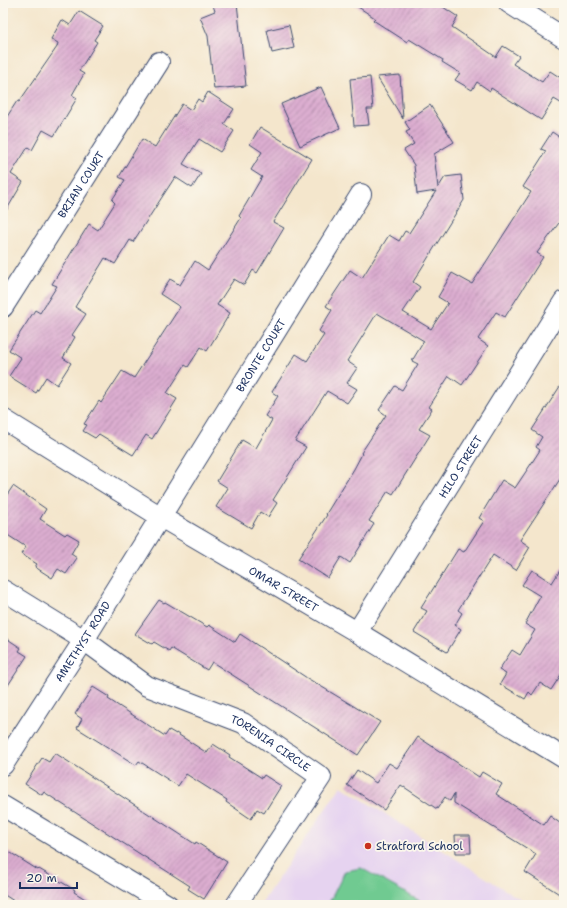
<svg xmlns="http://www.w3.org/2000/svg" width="567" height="908" font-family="'Shantell Sans',sans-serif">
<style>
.built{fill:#e6d3f0}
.pitch{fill:#70ca91;stroke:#467c78}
.building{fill:url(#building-hatch)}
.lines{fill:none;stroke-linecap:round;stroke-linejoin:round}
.minor-casing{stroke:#3c4a6e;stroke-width:22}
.minor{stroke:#fff;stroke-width:20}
.poi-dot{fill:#c8321e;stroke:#fbf7ec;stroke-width:1.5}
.labels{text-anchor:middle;stroke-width:3.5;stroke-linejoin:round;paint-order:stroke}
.street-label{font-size:11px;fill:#1b2f5e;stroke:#fbf7ec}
.poi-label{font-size:11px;fill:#1b2f5e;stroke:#fbf7ec;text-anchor:start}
</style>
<defs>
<pattern id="building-hatch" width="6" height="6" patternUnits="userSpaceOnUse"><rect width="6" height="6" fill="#dcadd0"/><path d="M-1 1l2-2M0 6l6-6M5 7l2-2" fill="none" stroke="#b28dac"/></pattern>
</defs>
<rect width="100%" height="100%" fill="#fbf7ec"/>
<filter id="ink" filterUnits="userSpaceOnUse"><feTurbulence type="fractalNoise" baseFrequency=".025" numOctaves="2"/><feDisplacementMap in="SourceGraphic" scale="8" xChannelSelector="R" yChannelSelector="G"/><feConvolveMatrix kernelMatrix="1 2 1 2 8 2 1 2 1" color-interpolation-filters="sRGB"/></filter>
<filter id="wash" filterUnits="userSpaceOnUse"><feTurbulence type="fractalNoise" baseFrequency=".012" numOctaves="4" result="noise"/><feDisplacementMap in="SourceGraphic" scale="16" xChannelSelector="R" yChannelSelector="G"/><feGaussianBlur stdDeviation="0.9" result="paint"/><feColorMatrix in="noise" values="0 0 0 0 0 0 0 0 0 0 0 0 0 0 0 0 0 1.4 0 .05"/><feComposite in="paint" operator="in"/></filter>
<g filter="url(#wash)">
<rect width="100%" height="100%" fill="#f4e6cc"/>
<!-- built -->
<path class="built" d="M341,786L529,905H260Z"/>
<!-- pitch -->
<path class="pitch" d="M361,868L427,905H328L345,871Z"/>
<g id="blocks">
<!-- building -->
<g class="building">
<path d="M212,3H237L246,86L214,89L208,36L200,17L215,11Z"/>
<path d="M352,3H437L458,17L452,27L496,57L503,46L519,56L513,64L542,82L550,71L564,80V105L554,99L541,120L491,88L490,91L477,82L472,90L455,80L460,73L442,62L443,60L409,39L407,42L373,20L375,18Z"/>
<path d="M79,11L103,26L94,40L97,42L79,71L84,74L72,95L77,98L54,136L43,130L32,150L28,147L11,174L23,182L3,216V123L17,101L19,102L57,47L58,43L51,39L62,20L70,25Z"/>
<path d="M289,25L294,48L272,53L267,30Z"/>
<path d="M400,75L403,119L377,77Z"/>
<path d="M370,77L373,109H367L369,125L354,126L350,79Z"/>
<path d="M321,87L340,128L300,146L281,104Z"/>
<path d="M208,92L234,109L224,124L234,131L220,152L199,139L183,164L201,174L192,188L175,177L133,242L130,240L115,264L105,258L75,307L86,314L72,335L75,337L63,358L71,363L57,385L46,377L36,393L9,376L21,358L9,350L35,310L40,313L57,286L52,284L89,224L98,230L115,203L112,200L125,180L119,177L142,139L155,147L182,104L191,110L198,99L202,102Z"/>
<path d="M430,105L454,142L434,154L438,188L445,177L461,175L464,200L413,282L420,287L403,312L431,329L448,303L438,297L452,273L472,284L531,192L523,187L546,151L541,149L552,132L564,140V216L537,253L543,257L505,317L496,312L478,339L488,346L462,385L449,376L429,407L432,409L419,429L430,435L393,494L388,491L369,521L374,524L350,563L341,557L328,578L298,559L327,515L326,514L354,469L362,454L361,453L386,415L379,410L395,386L402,390L418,364L412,361L424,341L377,313L347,361L357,368L347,383L357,389L347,403L327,391L295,441L306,447L273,500L277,503L268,517L260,512L251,528L216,507L228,488L217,481L242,440L256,448L272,420L265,416L278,396L272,392L296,354L307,361L324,335L319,331L332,310L326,306L350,270L362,278L389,235L399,241L405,231L409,233L436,191L417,194L414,165L404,150L414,144L406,132L410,130L405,122Z"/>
<path d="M260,127L312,159L273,222L284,228L257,273L253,270L244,285L234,279L217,305L230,313L207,351L201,347L188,367L185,365L167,393L177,399L152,439L146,435L133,455L99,434L95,438L83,431L87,425L84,424L99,401L101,403L122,371L134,378L180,307L160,294L170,279L180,285L195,261L208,270L241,218L239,216L262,177L251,170L262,152L250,144Z"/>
<path d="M564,380V473L520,540L530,547L516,570L493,555L458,610L462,613L455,625L461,629L447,652L414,632L427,611L421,608L458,549L464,552L484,521L479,518L502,480L515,488L529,467L540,450L536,447L542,437L532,430Z"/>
<path d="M13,486L46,509L40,519L65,535L67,533L79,540L71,554L77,558L66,574L58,569L52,578L35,567L37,564L21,554L26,547L3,532V501Z"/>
<path d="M564,564V670L551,690L540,683L532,695L529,692L525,699L500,684L506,674L499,670L512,650L520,655L535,630L525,624L540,596L522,585L532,570L552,583Z"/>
<path d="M159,600L164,603L165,602L207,627L209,625L235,642L240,634L307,678L380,722L358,755L212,662L207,670L171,648L169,651L154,642L152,644L135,634Z"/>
<path d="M3,636L21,648L19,651L27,656L3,693Z"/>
<path d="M93,687L109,697L108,699L165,736L169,730L176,734V733L207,753L213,744L230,755L229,757L262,778L264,775L281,786L264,813L257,809L251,819L226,802L227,800L186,774L178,786L139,761L136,765L77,728L82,719L75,714Z"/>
<path d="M418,737L479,777L482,772L502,784L496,794L544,825L550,816L564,826V897L525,872L536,854L454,803V794L450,801L445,797L437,809L401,785L384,810L347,785L357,770L376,783L389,763L397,768Z"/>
<path d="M55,753L195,844L196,842L227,862L204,899L188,889L190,886L59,802L44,792L42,795L25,784L42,758L49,762Z"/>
<path d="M455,835H470L471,853H456Z"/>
<path d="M3,848L38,870L39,869L75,890L74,892L95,905H20L3,894Z"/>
</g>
</g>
</g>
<g filter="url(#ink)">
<use href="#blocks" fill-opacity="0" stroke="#3c4a6e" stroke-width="1"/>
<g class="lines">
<!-- minor casing -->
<g class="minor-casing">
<g id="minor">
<path d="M509,3L564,38"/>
<path id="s1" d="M3,307L159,62"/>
<path id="s2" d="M3,419L161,517L357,632L564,758"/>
<path id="s3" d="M3,590L84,640L147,686L243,723L321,777L236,905"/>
<path id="s4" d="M357,632L564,301"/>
<path id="s5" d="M3,765L84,640L361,194"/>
<path d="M3,806L168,905"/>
</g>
</g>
<!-- minor -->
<use href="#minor" class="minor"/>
</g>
</g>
<!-- markers -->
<circle class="poi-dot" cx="368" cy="846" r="4"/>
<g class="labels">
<!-- street labels -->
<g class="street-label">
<text dy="4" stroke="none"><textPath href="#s1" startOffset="145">BRIAN COURT</textPath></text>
<text dy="4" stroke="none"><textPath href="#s5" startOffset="484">BRONTE COURT</textPath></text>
<text dy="4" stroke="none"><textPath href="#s4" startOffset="195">HILO STREET</textPath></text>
<text dy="4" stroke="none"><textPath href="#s2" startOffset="328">OMAR STREET</textPath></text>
<text dy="4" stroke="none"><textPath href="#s5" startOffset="147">AMETHYST ROAD</textPath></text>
<text dy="4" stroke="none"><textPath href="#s3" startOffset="310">TORENIA CIRCLE</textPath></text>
</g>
<!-- poi labels -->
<g class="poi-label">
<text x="376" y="850">Stratford School</text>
</g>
</g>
<!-- margin -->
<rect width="567" height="908" fill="none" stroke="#fbf7ec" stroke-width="16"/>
<!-- scale -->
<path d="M20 882v6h57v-6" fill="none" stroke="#1b2f5e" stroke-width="2"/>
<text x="26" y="882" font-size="12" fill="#1b2f5e" stroke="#fbf7ec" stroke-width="3" paint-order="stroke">20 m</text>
</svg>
